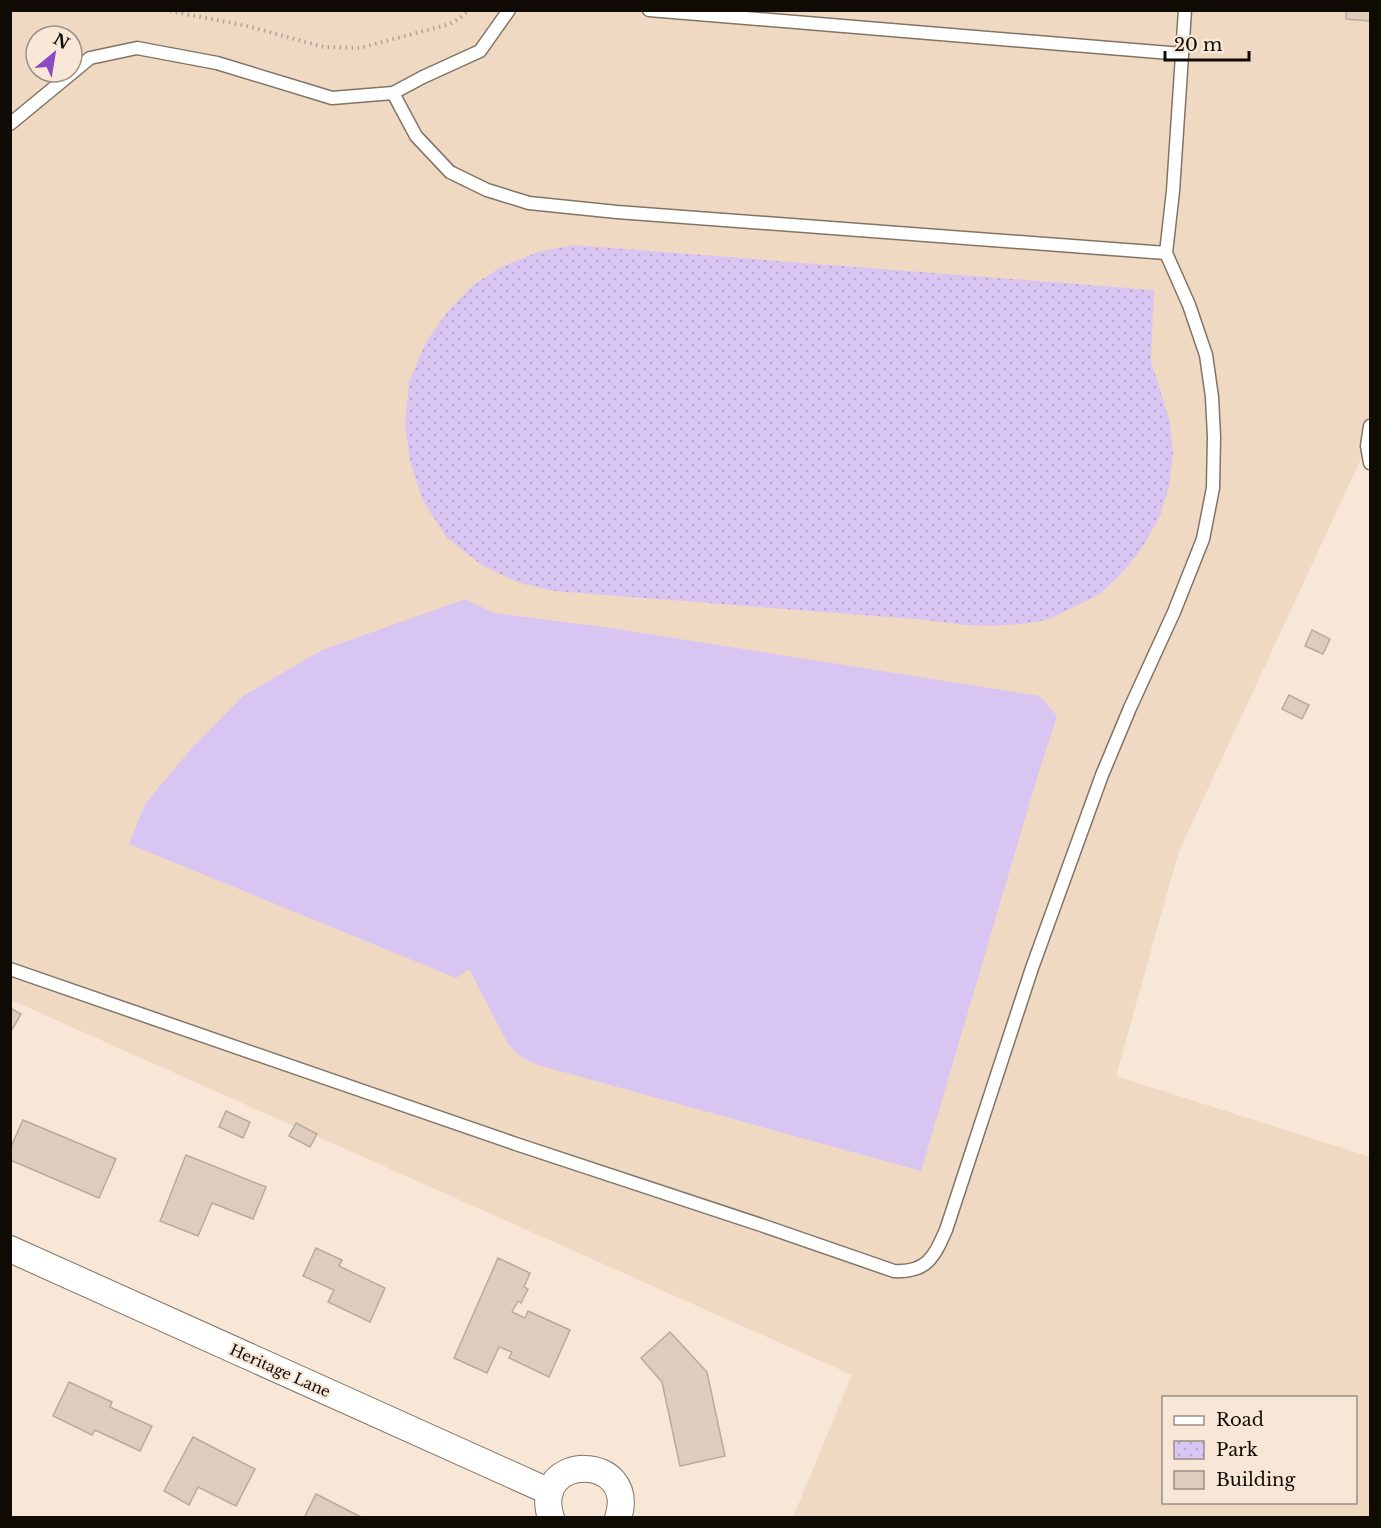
<svg xmlns="http://www.w3.org/2000/svg" width="1381" height="1528" font-family="'Libre Baskerville',serif">
<style>
.built{fill:#efd9c3;fill-rule:evenodd}
.grass{fill:#d9c5f2}
.park{fill:url(#park-dots)}
.building{fill:#decdbc;stroke:#bbaa9b;stroke-width:1.5}
.lines{fill:none;stroke-linecap:round;stroke-linejoin:round}
.service-casing{stroke:#827364;stroke-width:15}
.minor-casing{stroke:#827364;stroke-width:28}
.path{stroke:#b0a395;stroke-width:4;stroke-dasharray:1.5 4.5;stroke-linecap:butt}
.service{stroke:#fff;stroke-width:12}
.minor{stroke:#fff;stroke-width:26}
.labels{text-anchor:middle;stroke-width:4.5;stroke-linejoin:round;paint-order:stroke}
.street-label{font-size:15px;fill:#110b06;stroke:#f8e7d6}
</style>
<defs>
<pattern id="park-dots" width="8" height="8" patternUnits="userSpaceOnUse" patternTransform="scale(1.5)"><rect width="8" height="8" fill="#d9c5f2"/><path d="M2 2h.1M6 6h.1" fill="none" stroke="#b9a8ce" stroke-width="1.8" stroke-linecap="round"/></pattern>
</defs>
<rect width="100%" height="100%" fill="#f8e7d6"/>
<!-- built -->
<path class="built" d="M11,11H1370V435L1367,446L1179,851L1116,1076L1370,1157V1517H793L852,1375L11,1000ZM36,36H72V72H36ZM1164,1398H1356V1502H1164Z"/>
<!-- grass -->
<path class="grass" d="M465,599L494,613L604,627L1040,696L1057,716L1037,778L921,1171L538,1065L520,1056L508,1044L469,969L456,978L129,844L145,804L190,750L243,696L322,650Z"/>
<!-- park -->
<path class="park" d="M573,245L1154,290L1151,361L1170,422L1173,454L1169,488L1158,520L1140,551L1120,575L1100,594L1047,620L1021,624L993,626L964,625L927,620L554,591L520,583L483,566L447,538L423,501L410,461L405,424L409,382L426,342L448,311L473,285L501,267L538,252Z"/>
<!-- building -->
<g class="building">
<path d="M1346,10H1370V21L1346,19Z"/>
<path d="M1312,630L1330,639L1323,654L1305,646Z"/>
<path d="M1289,695L1309,705L1302,719L1282,709Z"/>
<path d="M10,1008L21,1014L10,1033Z"/>
<path d="M226,1111L250,1122L243,1138L219,1127Z"/>
<path d="M23,1120L116,1159L99,1198L10,1160V1149Z"/>
<path d="M296,1123L317,1134L310,1147L289,1136Z"/>
<path d="M186,1155L266,1187L253,1219L212,1203L198,1236L160,1221Z"/>
<path d="M316,1248L342,1260L339,1266L385,1288L370,1322L328,1302L334,1290L303,1276Z"/>
<path d="M498,1258L530,1273L524,1287L528,1289L521,1303L518,1301L512,1312L525,1318L528,1311L570,1330L549,1377L509,1358L512,1352L499,1347L487,1373L454,1358Z"/>
<path d="M670,1332L707,1372L725,1456L680,1466L662,1382L641,1358Z"/>
<path d="M69,1382L112,1402L110,1407L152,1426L140,1451L95,1430L92,1435L53,1416Z"/>
<path d="M193,1437L255,1469L236,1506L198,1487L189,1505L164,1491Z"/>
<path d="M316,1494L363,1518H304Z"/>
</g>
<g class="lines">
<!-- service casing -->
<g class="service-casing">
<g id="service">
<path d="M649,10L1182,54"/>
<path d="M393,93L416,136L450,172L487,190L529,203L617,212L1166,253"/>
<path d="M10,124L90,58L137,48L217,63L332,98L393,93L423,77L480,51L509,10"/>
<path d="M1370,426L1367,446L1370,463"/>
<path d="M10,969L516,1144L764,1226L894,1271C927,1273 934,1257 946,1230L1032,968L1102,775L1130,708L1174,612L1203,539L1213,488L1214,437L1212,397L1206,355L1189,305L1166,253L1173,191L1185,10"/>
</g>
</g>
<!-- minor casing -->
<g class="minor-casing">
<g id="minor">
<path d="M10,1249L550,1492"/>
<path d="M551,1518C530,1452 639,1453 618,1518"/>
</g>
</g>
<!-- path -->
<path class="path" d="M164,10L243,25L324,47L360,48L450,24L460,18L469,10"/>
<!-- service -->
<use href="#service" class="service"/>
<!-- minor -->
<use href="#minor" class="minor"/>
</g>
<g class="labels">
<!-- street labels -->
<g class="street-label">
<text transform="translate(280 1371) rotate(24)" y="5">Heritage Lane</text>
</g>
</g>
<!-- border -->
<rect width="1381" height="1528" fill="none" stroke="#110b06" stroke-width="24"/>
<!-- legend -->
<rect x="1162" y="1396" width="195" height="108" fill="#f8e7d6" stroke="#9c8f83" stroke-width="1.5"/>
<rect x="1174" y="1416" width="30" height="9" fill="#ffffff" stroke="#9c8f83" stroke-width="1.5"/>
<text x="1216" y="1426" font-size="18" fill="#110b06">Road</text>
<rect x="1174" y="1441" width="30" height="18" fill="url(#park-dots)" stroke="#9c8f83" stroke-width="1.5"/>
<text x="1216" y="1456" font-size="18" fill="#110b06">Park</text>
<rect x="1174" y="1471" width="30" height="18" fill="#decdbc" stroke="#9c8f83" stroke-width="1.5"/>
<text x="1216" y="1486" font-size="18" fill="#110b06">Building</text>
<!-- north arrow -->
<g transform="translate(54 54) rotate(30)"><circle r="28" fill="#f8e7d6" stroke="#9c8f83" stroke-width="1.5"/>
<path d="M0-4.5L10 22L0 15L-10 22Z" fill="#894cc2"/>
<text y="-9" font-size="16" font-weight="bold" text-anchor="middle" fill="#110b06">N</text>
</g>
<!-- scale -->
<path d="M1165 51v9h84v-9" fill="none" stroke="#110b06" stroke-width="3"/>
<text x="1174" y="51" font-size="18" fill="#110b06" stroke="#f8e7d6" stroke-width="4.5" paint-order="stroke">20 m</text>
</svg>
